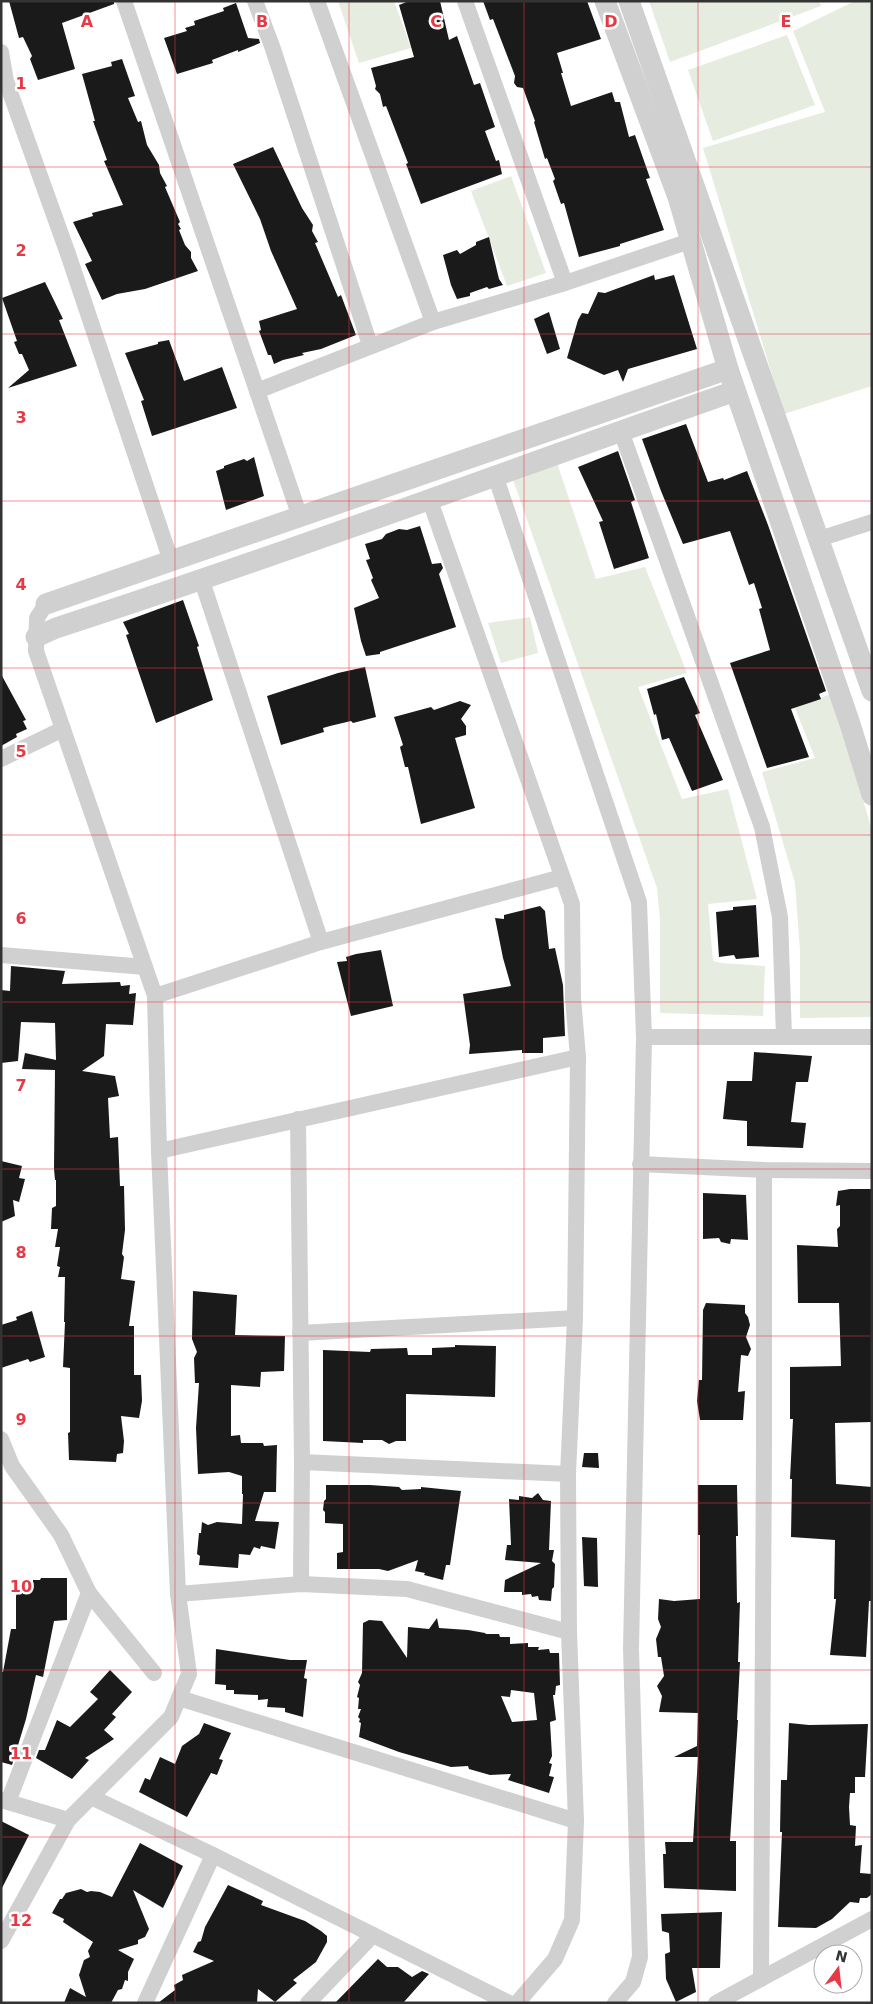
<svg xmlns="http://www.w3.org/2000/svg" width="873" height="2004" font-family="'DejaVu Sans',sans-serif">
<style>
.green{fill:#e6ecdf}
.building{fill:#1a1a1a;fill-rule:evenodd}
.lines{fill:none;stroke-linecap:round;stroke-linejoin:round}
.minor{stroke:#d0d0d0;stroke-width:16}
.tertiary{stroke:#d0d0d0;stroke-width:21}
.grid{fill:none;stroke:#e63946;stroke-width:1;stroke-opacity:0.55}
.grid-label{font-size:16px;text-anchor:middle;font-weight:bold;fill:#e63946;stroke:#fff;stroke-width:5;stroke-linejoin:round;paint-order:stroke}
</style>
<rect width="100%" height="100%" fill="#fff"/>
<!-- green -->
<g class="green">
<path d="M338,1H394L411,48L359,63Z"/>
<path d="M649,1H819L821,6L670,62Z"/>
<path d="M855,1H872V386L784,414L703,148L825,112L793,31Z"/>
<path d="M787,35L815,105L713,141L688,70Z"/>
<path d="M511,176L546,273L507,286L471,191Z"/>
<path d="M556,460L596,579L645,567L687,673L638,687L682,799L728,789L757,899L708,904L713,961L721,963L765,966L763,1016L660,1013V918L657,888L512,477Z"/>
<path d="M530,617L538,653L501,663L488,623Z"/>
<path d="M833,693L872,831V1017L800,1018V950L795,883L762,772L815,758L795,708Z"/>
</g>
<!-- building -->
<g class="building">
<path d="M9,1H114V4L62,23L75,69L38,80L30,59L32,56L23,37L19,38Z"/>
<path d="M409,1H440L449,40L457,36L474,85L480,83L495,127L485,131L496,161L499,160L502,174L421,204L406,164L408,163L386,106L383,107L380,94L375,89L376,86L371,68L414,57L399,5Z"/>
<path d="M483,1H587L601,39L557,53L563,73H561L571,106L612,92L615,102H620L629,137L635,135L650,178L646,179L664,230L620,244V246L579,257L564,203L561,204L553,181L555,179L547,158L545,159L534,122L535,121L523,88L517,87L514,83L515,76L493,19L490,20Z"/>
<path d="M236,3L248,38L259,39L260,43L238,52V50L212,60L213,63L177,74L164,38L187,31L185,28L195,25L194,21L224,11L223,8Z"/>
<path d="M122,59L135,96L128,98L138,122L141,121L147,145L159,165L160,173L167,186L165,187L180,222L178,224L181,229L179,230L185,245L191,252V258L198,271L145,289L117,294L102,300L85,264L92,261L73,222L93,216L92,213L123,205L104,161L107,160L93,121H95L82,74L112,66L111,62Z"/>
<path d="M273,147L302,208L313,225L312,231L318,242L315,243L338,297L341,295L356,335L321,349L302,353L304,355L283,360L274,364L271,355H268L259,331L261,330L259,321L297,309L271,251L260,219L233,164Z"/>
<path d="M489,237L499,279L503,285L489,289L487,287L470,293V296L457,299L451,285L443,255L457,250L460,254L476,245V242Z"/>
<path d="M654,275L655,280L674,275L697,349L628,369L623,382L618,370L604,375L567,358L578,320L582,313L588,314L598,292L605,293Z"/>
<path d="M45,282L63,319L59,320L77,366L8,388L29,370L22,354H19L14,342L17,341L2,298Z"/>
<path d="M549,312L560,349L547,354L534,319Z"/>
<path d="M169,340L184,381L222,367L237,408L152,436L141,401L144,400L125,353L158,344V342Z"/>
<path d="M686,424L708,482L723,478L724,480L747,471L768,525L826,691L819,694L821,699L791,709L809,757L767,768L730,663L770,650L759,609L762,608L754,583L749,585L730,531L683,544L661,491L642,439Z"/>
<path d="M618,451L635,500L631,502L649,558L614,569L599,522L603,521L578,467Z"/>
<path d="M254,457L264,496L226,510L216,471L224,468V466L244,459L247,461Z"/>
<path d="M420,526L432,564L441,563L443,568L439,574L456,627L380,652V654L366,656L361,641L354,608L379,598L371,580L373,578L366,560L370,559L365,544L382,539L386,534L399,529L407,530Z"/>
<path d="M183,600L199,646L197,647L213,700L156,723L126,635L129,634L123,622Z"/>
<path d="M365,667L376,717L353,723L351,721L330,726L323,728L324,732L281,745L267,696L338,673Z"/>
<path d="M1,674L26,720L23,721L27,729L16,734L17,737L1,746Z"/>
<path d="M684,677L700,713L695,715L723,780L692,791L669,738L662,740L656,714L654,715L647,689Z"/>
<path d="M460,701L471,705L461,719L466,726V735L455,738L475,808L421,824L408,767H405L400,747L403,745L394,717L431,707L434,710Z"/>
<path d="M756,905L759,957L736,959L734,955L719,957L716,912L733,910V907Z"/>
<path d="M540,906L545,911L549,949L555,948L563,985L565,1036L543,1038V1053H522V1050L469,1054L470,1045L463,994L511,986L503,958L495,918L504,919V915Z"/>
<path d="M381,950L393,1006L351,1016L337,962L347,961L346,957L356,954Z"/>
<path d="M11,966L65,971L62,984L120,982L121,986L130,985L129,994L136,993L133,1025L106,1024L104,1056L82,1071L115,1076L119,1096L108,1098L110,1138L118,1137L120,1186H124L125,1230L122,1254L124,1257L121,1279L135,1281L129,1326H134V1375H141L142,1401L139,1418L121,1416L124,1441L123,1453L117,1454L116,1462L69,1460L68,1433L70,1432V1368L63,1367L65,1322H64L65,1277H58L60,1267L57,1266L60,1247H55L58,1229H51L52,1208L56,1206V1180H55L54,1169L55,1070L22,1069L25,1053L56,1060L55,1023L21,1022L18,1061L1,1063V990L10,991Z"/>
<path d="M754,1052L812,1056L808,1082H796L791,1122L806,1123L803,1148L747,1146V1121L723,1119L727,1081H752Z"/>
<path d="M1,1161L22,1166L19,1178L25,1179L19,1202L13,1200L15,1216L1,1222Z"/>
<path d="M850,1189H872V1422L835,1423L836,1484L872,1487L871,1601H869L866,1657L830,1655L836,1599H834L835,1540L791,1537L792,1479H790L793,1419H790V1367L841,1366L839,1303H798L797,1245L838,1247L837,1229L840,1226V1205L836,1206L838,1191Z"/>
<path d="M703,1193L746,1195L748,1240L731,1239L730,1244L721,1242L719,1238L703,1239Z"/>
<path d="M193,1291L237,1295L235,1335L285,1336L284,1371L261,1372L260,1387L231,1385V1436L240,1435L241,1443H263L264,1446L277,1445L276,1492H264L255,1521L279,1522L275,1549L261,1546L260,1549L254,1547L250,1555L239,1554L238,1568L199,1565L200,1556L197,1554L199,1533H201L202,1522L208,1525L217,1522L242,1524L243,1494H242V1476L229,1472L198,1474L196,1428L199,1383H195L194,1358L197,1352L192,1339Z"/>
<path d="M706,1303L745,1305V1313L748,1317L750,1325L746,1337L751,1349L748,1356L741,1355L738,1392L745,1391L743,1420H700L697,1401L699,1380H702L703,1310Z"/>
<path d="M32,1311L45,1357L30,1362L28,1359L1,1368V1325L17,1320L16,1317Z"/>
<path d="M455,1345L496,1346L495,1397L406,1394V1441H396L389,1444L382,1440H363V1443L323,1441V1350L370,1352L371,1349L407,1348L408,1355H432V1348L455,1347Z"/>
<path d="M584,1453H598L599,1468L582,1467Z"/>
<path d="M326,1485H370L399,1487L402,1490L421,1489V1487L461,1491L450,1565H446L443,1580L424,1575L425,1573L415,1571L418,1560L388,1571L379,1569H337V1553L343,1552V1524L325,1523V1512L323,1510L324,1501L326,1499Z"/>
<path d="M698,1485H737L738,1536H736L737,1603L740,1602L738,1662H740L737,1720H738L730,1841H736V1891L664,1888L663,1854H666L665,1842H693L698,1757H674L697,1746L698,1713L659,1712L662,1696L657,1686L664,1676L661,1657H658L656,1639L661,1627L658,1619L659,1599L674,1601L700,1599V1535H698Z"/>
<path d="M538,1493L543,1500L551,1501L549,1550H554L552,1561L555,1564L554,1587L552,1589L551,1601L539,1600L538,1596L532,1597L531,1594L522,1595V1592H504L505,1580L541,1563L505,1560L507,1545H511L509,1499L519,1500V1496L532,1498Z"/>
<path d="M582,1537L597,1538L598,1587L584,1586Z"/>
<path d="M41,1578H67V1620L54,1621L43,1677L36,1675L26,1719L12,1765L1,1762V1672H3L11,1629H16V1596L20,1583H33V1580H40Z"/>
<path d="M437,1618L439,1628L468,1630L485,1633L486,1634H499L500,1637H510V1644L528,1643V1647H539L538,1650L549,1649L550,1653H559L560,1685L556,1686L555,1695H553L556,1720L550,1722L552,1756L549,1763L552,1764L549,1776L554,1777L549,1793L508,1780L511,1774L490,1775L469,1769L468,1766L451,1767L399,1752L359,1737L361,1723L359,1722L360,1719L358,1717L361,1709H358L359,1698L357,1697L360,1685L358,1682L362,1673L363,1623L369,1620L382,1621L407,1658L408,1627L429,1629ZM511,1690L534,1693L537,1720L512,1722L501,1696L510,1697Z"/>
<path d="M216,1649L290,1660H307L304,1678L307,1679L303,1717L285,1712V1708L267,1707L268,1699L258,1700V1695L234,1694V1690H226V1685L215,1684Z"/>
<path d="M110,1670L132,1692L112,1714L116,1717L104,1730L114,1739L85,1758L89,1760L72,1779L36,1758L39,1750H45L57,1720L70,1727L98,1699L90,1692Z"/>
<path d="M204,1723L231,1733L219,1759L223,1760L217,1775L211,1773L187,1817L139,1792L145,1778L150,1780L160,1757L175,1764L182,1746L199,1734Z"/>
<path d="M789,1723L809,1725L868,1724L865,1777H855V1793H850L849,1807L850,1825L856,1826L855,1846L862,1845L860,1873L872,1874V1894L867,1898H860L859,1903L850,1902L832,1919L816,1928L778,1927L782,1832H780L781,1780H787Z"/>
<path d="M1,1821L29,1835L1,1890Z"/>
<path d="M140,1843L183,1866L163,1908L133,1890L149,1929L145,1937L138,1940V1944L118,1950L134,1959L128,1972V1981L125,1980L122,1989L118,1990L111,2003H64L70,1988L86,1997L79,1975L84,1960L90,1957L88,1951L93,1942L63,1922L64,1919L52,1913L60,1899H62L66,1893L81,1889L87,1892L91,1891L100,1892L112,1897Z"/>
<path d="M228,1885L263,1901L261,1905L305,1921L321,1931L327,1936V1942L316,1962L293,1980L297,1983L275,2002L258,1989L257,2003H158L175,1990L174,1985L183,1980L182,1975L214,1961L193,1952L198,1942L201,1941L205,1927Z"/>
<path d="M722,1912L720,1968H692L696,1992L676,2002L666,1979L665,1954L670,1952L669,1933L662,1931L661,1914Z"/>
<path d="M378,1959L387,1967H398L412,1977L422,1971L429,1974L403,2003H335Z"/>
</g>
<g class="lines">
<!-- minor -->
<g class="minor">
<path d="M124,1L300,517"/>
<path d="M255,1L272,46L370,345"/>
<path d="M317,1L433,322"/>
<path d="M465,1L565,283"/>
<path d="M1,52L6,81L68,254L171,561"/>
<path d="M257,391L433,322L565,283L690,241"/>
<path d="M621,431L762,827L780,917L784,1037"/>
<path d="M495,475L639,902L644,1037L631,1649L640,1957L633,1982L615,2003"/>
<path d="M429,498L572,904L573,998L578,1057L575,1318L568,1474L569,1632L576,1821L572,1920L555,1959L517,2003"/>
<path d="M819,539L872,522"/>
<path d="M202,581L321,942"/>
<path d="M1,759L63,729"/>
<path d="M1,955L145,967"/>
<path d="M155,996L321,942L562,877"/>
<path d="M644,1037H872"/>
<path d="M298,1119L302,1462L301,1584"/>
<path d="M159,1151L578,1057"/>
<path d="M640,1164L764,1170L872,1171"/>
<path d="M300,1333L575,1318"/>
<path d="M1,1439L12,1466L61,1535L89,1593L8,1802"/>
<path d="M302,1462L568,1474"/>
<path d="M89,1593L154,1673"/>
<path d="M178,1594L301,1584L407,1589L569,1632"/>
<path d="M179,1698L576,1821"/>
<path d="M91,1797L213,1855L509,2003"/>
<path d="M1,1800L68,1820"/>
<path d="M1,1941L68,1820L171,1717L189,1674L178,1594L159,1151L155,996L36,651L37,618L46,604"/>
<path d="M761,1979L764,1445V1170"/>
<path d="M145,2003L213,1855"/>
<path d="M308,2003L373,1935"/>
<path d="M716,2003L872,1919"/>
</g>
<!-- tertiary -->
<g class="tertiary">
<path d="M605,1L678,197L728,369L850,724L872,795"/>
<path d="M629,1L872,691"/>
<path d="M46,604L728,369"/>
<path d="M36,637L56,628C284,554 509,470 735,391"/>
</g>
</g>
<!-- grid -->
<path class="grid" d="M175,1V2003M349,1V2003M524,1V2003M698,1V2003M1,167H872M1,334H872M1,501H872M1,668H872M1,835H872M1,1002H872M1,1169H872M1,1336H872M1,1503H872M1,1670H872M1,1837H872"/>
<g class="grid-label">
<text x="87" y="27">A</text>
<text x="262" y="27">B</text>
<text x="436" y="27">C</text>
<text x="611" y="27">D</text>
<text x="786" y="27">E</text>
<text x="21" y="89">1</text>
<text x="21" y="256">2</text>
<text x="21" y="423">3</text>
<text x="21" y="590">4</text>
<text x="21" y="757">5</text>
<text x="21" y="924">6</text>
<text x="21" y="1091">7</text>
<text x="21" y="1258">8</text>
<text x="21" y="1425">9</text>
<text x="21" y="1592">10</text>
<text x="21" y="1759">11</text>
<text x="21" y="1926">12</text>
</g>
<!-- border -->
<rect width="873" height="2004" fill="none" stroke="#333333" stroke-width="5"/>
<!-- north arrow -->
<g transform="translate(838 1969) rotate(15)"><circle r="24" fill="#ffffff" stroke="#adadad"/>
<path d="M0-4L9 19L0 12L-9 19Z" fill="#e63946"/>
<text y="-8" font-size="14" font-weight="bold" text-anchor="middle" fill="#333333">N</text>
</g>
</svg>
